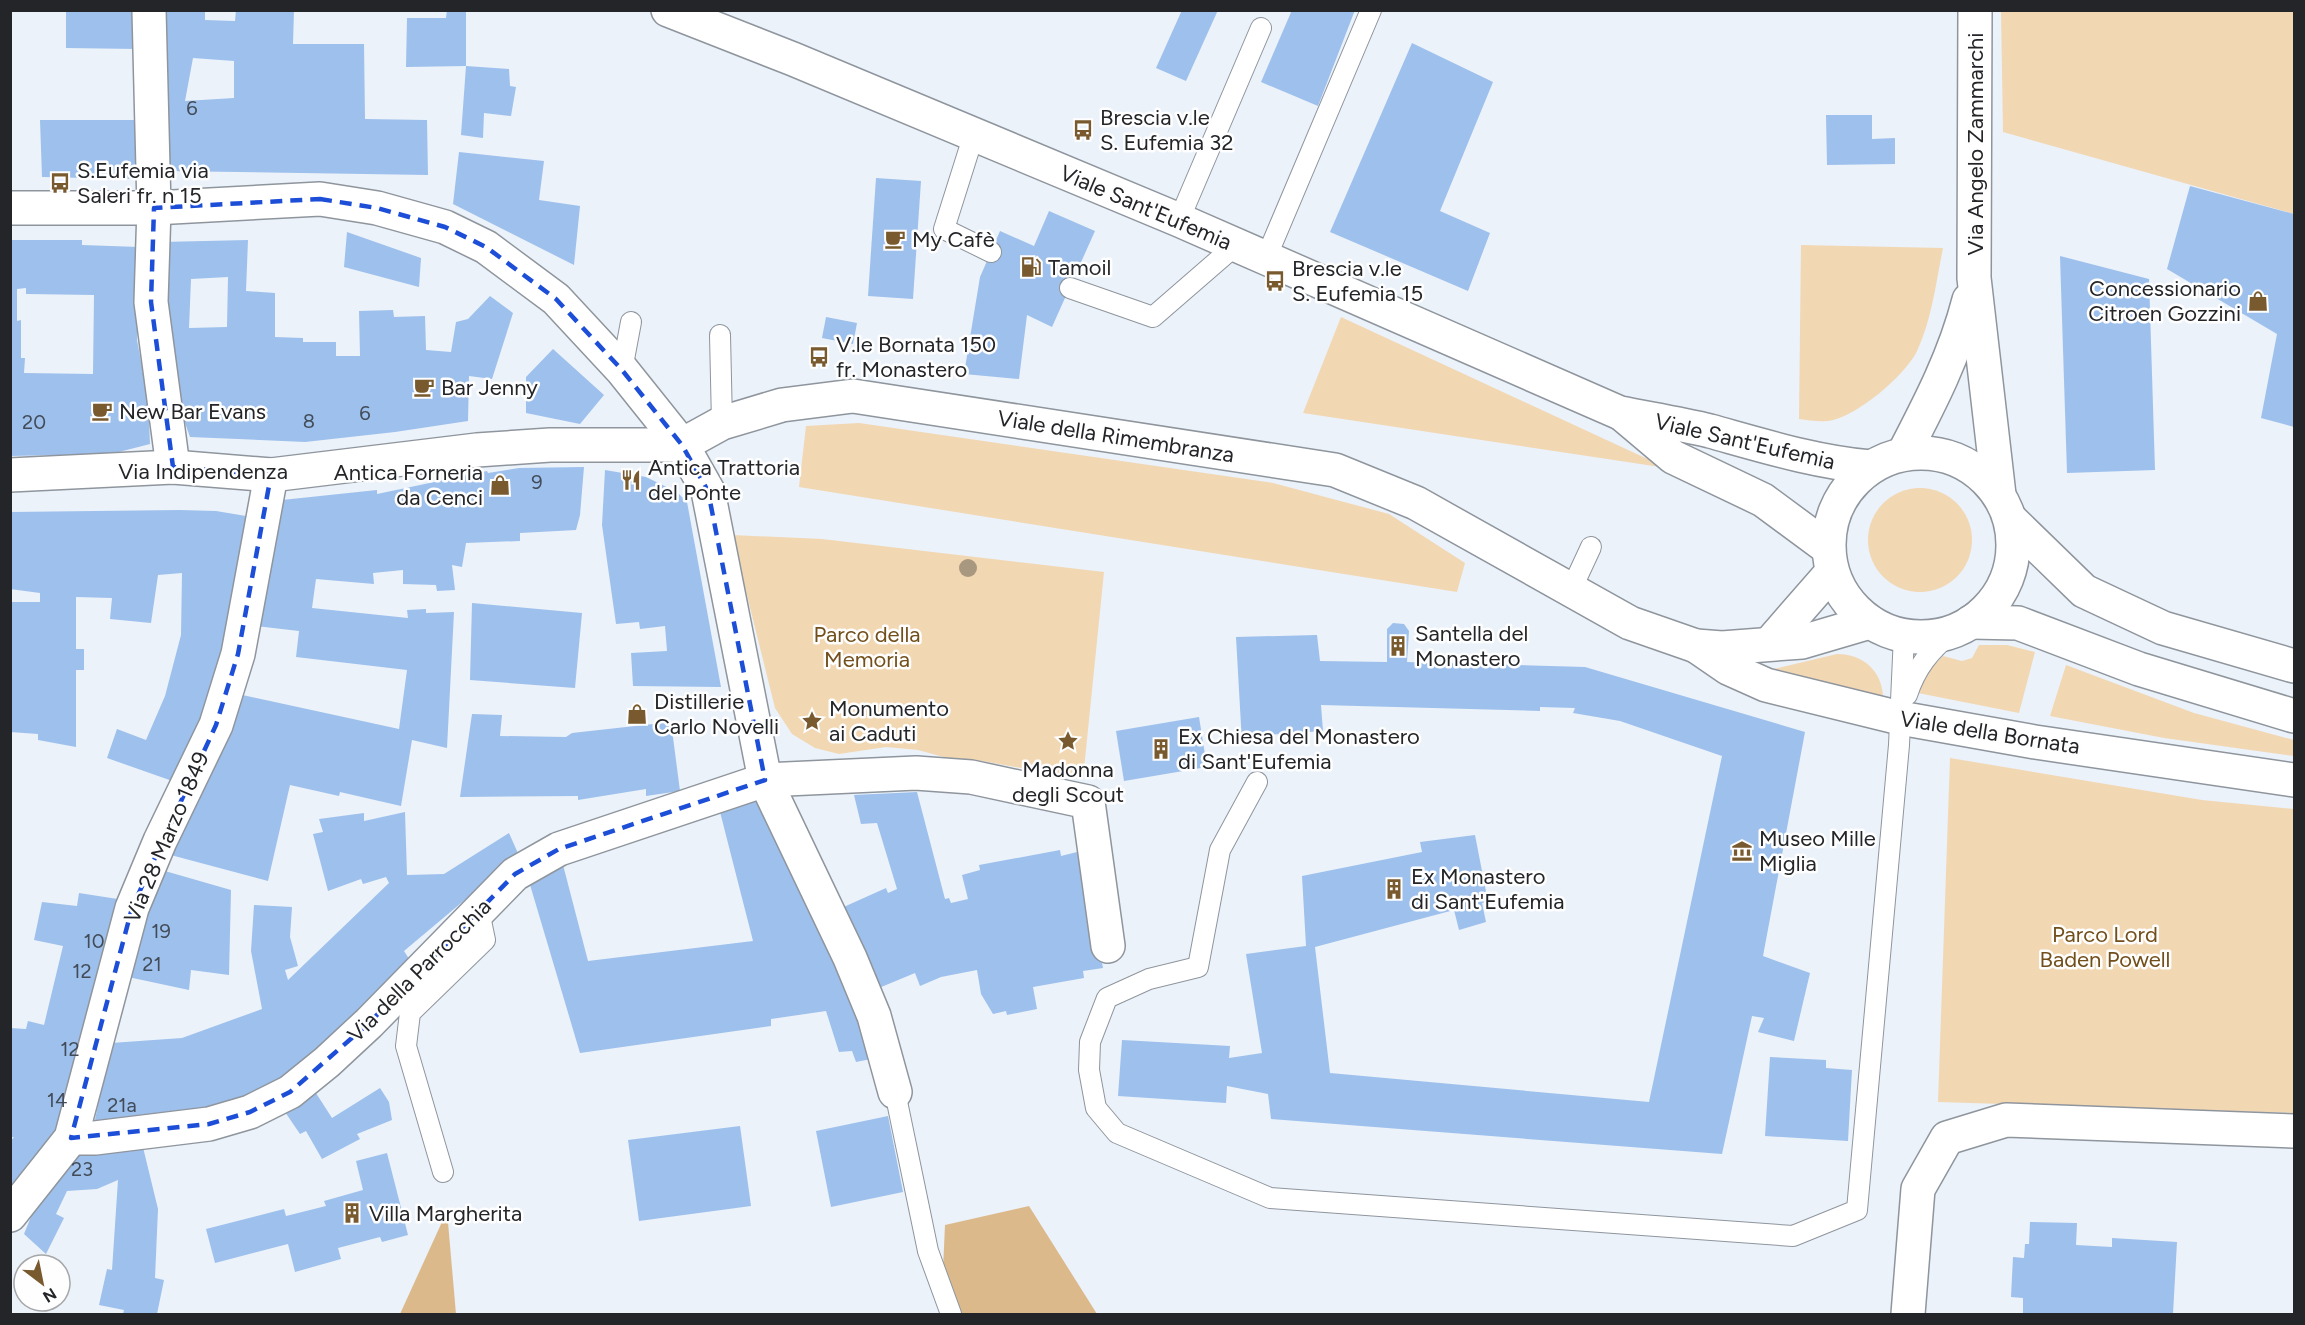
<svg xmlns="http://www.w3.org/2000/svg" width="2305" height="1325" font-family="Figtree,sans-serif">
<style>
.green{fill:#f2d7b3}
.forest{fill:#dcb98b}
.building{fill:#9ec0ec;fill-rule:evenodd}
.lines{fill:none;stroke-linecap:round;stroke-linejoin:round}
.service-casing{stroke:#8f959d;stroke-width:22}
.minor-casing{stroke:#8f959d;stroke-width:36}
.tertiary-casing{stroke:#8f959d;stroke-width:36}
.secondary-casing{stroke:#8f959d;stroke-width:36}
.service{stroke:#fff;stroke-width:20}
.minor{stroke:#fff;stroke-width:33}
.tertiary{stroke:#fff;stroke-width:33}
.secondary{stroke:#fff;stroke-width:33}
.tree{fill:#a8987f}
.marked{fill:none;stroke:#1d4ed8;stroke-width:4.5;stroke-dasharray:12 8;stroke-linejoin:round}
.labels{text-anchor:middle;stroke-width:5;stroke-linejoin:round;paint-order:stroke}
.number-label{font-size:20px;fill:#424c59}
.poi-label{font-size:22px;fill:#232528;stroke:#fefefe;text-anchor:start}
.street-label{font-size:22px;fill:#232528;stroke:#fefefe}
.park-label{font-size:22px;fill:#724f1a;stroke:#fefefe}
</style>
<rect width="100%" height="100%" fill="#ebf2fa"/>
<!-- green -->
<g class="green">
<path d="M2001,11H2294V214L2003,132Z"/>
<path d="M1801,245L1943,248C1936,282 1932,319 1917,351C1905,376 1854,419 1827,421C1818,422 1808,420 1799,419Z"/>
<path d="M1341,317L1667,468L1303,413Z"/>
<path d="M859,423L1273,483L1389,514L1465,563L1457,592L799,487L806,426Z"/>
<circle cx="1920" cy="540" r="52"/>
<path d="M732,535L822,539L1104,572L1083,779L982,761L962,762L918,750L886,747L839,754L815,748L792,734L775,708Z"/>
<path d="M1979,645H2007L2035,652L2019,713L1918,693L1927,672L1943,656L1962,661L1972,658Z"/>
<path d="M1837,654C1863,654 1882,671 1883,697L1770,670Z"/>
<path d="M2066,665L2194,713L2294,740V756L2164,738L2050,716Z"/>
<path d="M1950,758L2202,800L2294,809V1113L1938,1102Z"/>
</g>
<!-- forest -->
<g class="forest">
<path d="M1029,1206L1097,1314H941L945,1225Z"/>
<path d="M447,1211L456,1314H400Z"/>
</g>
<!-- building -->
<g class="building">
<path d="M66,10H137L138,49L66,48Z"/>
<path d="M163,10H205V20L235,21L236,10H294L293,44H364L365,119L427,120L428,175L166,171ZM193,58L234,61V98L185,101Z"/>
<path d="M447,10H466V66L406,67L407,18H446Z"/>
<path d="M1182,10H1218L1186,81L1156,68Z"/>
<path d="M1292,10H1355L1318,106L1261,82Z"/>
<path d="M1412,43L1493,82L1440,211L1490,233L1468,291L1330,232Z"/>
<path d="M466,66L509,69L510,86L516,87L511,116L484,113L483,138L461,135Z"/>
<path d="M1826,115H1872V139L1895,138V164L1827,165Z"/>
<path d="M40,120H136V179L42,177Z"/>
<path d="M459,152L544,161L539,200L580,206L574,265L453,204Z"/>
<path d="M876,178L921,181L913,299L868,296Z"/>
<path d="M2190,186L2294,214V427L2261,418L2277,334L2167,269Z"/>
<path d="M1049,211L1095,231L1052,327L1027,315L1019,379L964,374L980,277L1000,231L1034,246Z"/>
<path d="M347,232L421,258L419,287L344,267Z"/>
<path d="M10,240H82V245L139,247L137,340L148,399L150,444L111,454L10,456ZM26,288V294L94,295L93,374L24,373L25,358H21V320L17,321V289Z"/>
<path d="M248,240L246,291L275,293V337L303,338V342H336V356H360L359,311L393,310L394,317L425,316L426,350L451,352L456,322L468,319L490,296L513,313L492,379L469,376L468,421L395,432L305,442L190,437L173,389L161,242ZM228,277L227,327L189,328L191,279Z"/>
<path d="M2060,256L2149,279L2155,470L2067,473Z"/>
<path d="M826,317L857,323L853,344L822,338Z"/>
<path d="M553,349L604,395L580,424L526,413V377Z"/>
<path d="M584,467L580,515L576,530L520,533V541L466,543L462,567L452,565L455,590L437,591L436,585L403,584V570L373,573L374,584L316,579L312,608L408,618L407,610L426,609V613L454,612L447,748L412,740L401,806L340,792L339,796L290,785L268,881L167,854L238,694L399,729L407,670L296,657L299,631L256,626L282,500L377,490V494L487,471L488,473L519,468Z"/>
<path d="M605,470L646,477L677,492L687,502L721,687L633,686L631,653L667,651L665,626L640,629L639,622L616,624L602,525Z"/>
<path d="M180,510L216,511L252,517L228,644L178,783L107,758L117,729L146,740L165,696L181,635L182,573L158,575L151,623L110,619L112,598L76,597V649H84V670H76V747L38,740V734L10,732V602H40V593L10,589V512Z"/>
<path d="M472,603L582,613L575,688L470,680Z"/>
<path d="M1393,623L1404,624L1409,631L1407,662L1585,667L1805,732L1763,956L1810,973L1794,1041L1758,1032L1764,1018L1752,1016L1722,1154L1271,1119L1268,1094L1227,1086L1226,1103L1118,1096L1122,1040L1230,1046L1229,1058L1262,1053L1246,954L1306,946L1302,876L1422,852L1420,842L1475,835L1488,902L1482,903L1486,922L1459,930L1454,910L1315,947L1330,1073L1649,1102L1722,756L1620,721L1573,713L1575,708L1540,707V711L1321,705L1323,731L1268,735V741L1242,743L1236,637L1317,635L1320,661L1387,662V629Z"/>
<path d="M472,714L502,715L500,736L566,737L572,733L671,722L680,791L646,796V789L578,800V796L460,797Z"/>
<path d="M1199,717L1207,767L1124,781L1116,731Z"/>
<path d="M917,792L945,899L949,898L951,903L968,899L962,875L980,870L979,865L1060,850L1061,856L1081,851L1103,968L1083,971L1084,978L1033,987L1037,1009L1007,1015L1006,1011L993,1014L981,994L977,970L941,977L920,986L915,973L874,990L837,910L886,888L888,893L897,889L877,823L861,824L854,795Z"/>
<path d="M761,798L863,1020L871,1059L856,1062L852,1051L839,1052L826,1011L771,1019V1026L580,1053L528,878L562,861L588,961L753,941L718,804Z"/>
<path d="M405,812L407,875L444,874L509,833L521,860L473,893L404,951L411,962L278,1089L247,1104L92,1134L111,1043L182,1038L262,1009L251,951L254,905L292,907L290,937L298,966L285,970L288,980L389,883L386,877L363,884L361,879L328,891L313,834L323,832L319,819L364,813V821Z"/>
<path d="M158,869L231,890L229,975L191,970L189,990L128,977Z"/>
<path d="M79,893L124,900L73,1114L10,1195V1142L14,1137H10V1028L26,1029L28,1021L44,1025L63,946L34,940L42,902L77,906Z"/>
<path d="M1770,1057L1826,1060V1068L1852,1070L1848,1141L1765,1136Z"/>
<path d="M380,1088L389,1102L392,1120L357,1134L360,1139L322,1159L306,1131L300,1134L283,1109L314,1090L332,1118Z"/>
<path d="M888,1116L903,1192L831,1207L816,1131Z"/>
<path d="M740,1126L751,1206L639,1221L628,1140Z"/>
<path d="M140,1135L158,1209L155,1278L164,1280L157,1314H123L124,1310L99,1305L107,1269L112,1270L118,1180L97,1189L67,1191L56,1214L64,1218L46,1254L24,1234L47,1177L71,1151Z"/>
<path d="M387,1153L408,1235L382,1242L380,1237L338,1248L341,1259L295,1272L288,1244L215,1263L206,1229L284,1209L286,1216L326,1206L324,1201L363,1190L356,1161Z"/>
<path d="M2030,1222L2077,1223L2076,1245L2112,1247V1238L2177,1242L2173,1314H2023V1298L2011,1297L2013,1257L2024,1258L2025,1244H2029Z"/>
</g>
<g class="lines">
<!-- service casing -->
<g class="service-casing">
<g id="service">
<path d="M974,134L944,229L991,252"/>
<path d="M1179,220L1261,28"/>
<path d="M1266,258L1371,10"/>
<path d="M1070,288L1153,317L1236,245"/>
<path d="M720,335L722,423"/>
<path d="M622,370L631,322"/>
<path d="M1571,590L1591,547"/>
<path d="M1907,695C1916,667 1930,651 1952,632"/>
<path d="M1257,782L1220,850L1198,967L1149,979L1107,998L1090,1042L1089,1070L1096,1108L1117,1133L1270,1198L1793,1236L1857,1210L1899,745L1904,635"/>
<path d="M895,1092L928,1251L951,1314"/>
<path d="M443,1172L406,1046L410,1013L485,940L479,911"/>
</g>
</g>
<!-- minor casing -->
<g class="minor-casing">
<g id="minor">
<path d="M149,10L154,208L151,302L173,467"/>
<path d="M682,445L708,491L765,780L850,958L874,1016L895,1092"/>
<path d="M71,1138H95L209,1124L250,1112L290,1092L327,1062L369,1023L515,874L559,849L765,780L916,773L971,777L1088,802L1108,946"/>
<path d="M10,1215L71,1138L132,908L160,841L216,725L238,654L271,475"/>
<path d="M1908,1314L1918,1189L1947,1138L2006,1120L2294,1131"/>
</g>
</g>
<!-- tertiary casing -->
<g class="tertiary-casing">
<g id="tertiary">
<path d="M1975,10L1974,278L1999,495"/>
<path d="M10,208H154L320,199L377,208L445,227L486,247L556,299L622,370L682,445"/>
<path d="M1904,453C1930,403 1955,355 1969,300"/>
<path d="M10,475L173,467L271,475L477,450L550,445H682L722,423L782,405L853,396L1335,470L1416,503L1630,623L1696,646L1722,648L1802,642L1870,622"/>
<path d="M1771,642L1832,572"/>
<path d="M1696,646L1728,668L1766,685L1900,718L2035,742L2294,780"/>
</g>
</g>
<!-- secondary casing -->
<g class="secondary-casing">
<g id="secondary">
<path d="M668,10L793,59L1179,220L1620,413C1650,419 1681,424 1710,431C1764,446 1815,462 1871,467"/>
<path d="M1622,414L1673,457L1763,500L1828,548"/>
<circle cx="1921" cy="545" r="92"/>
<path d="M2011,520L2084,591L2163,628L2294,666"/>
<path d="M1971,622L2018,623L2139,669L2294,716"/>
</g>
</g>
<!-- service -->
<use href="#service" class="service"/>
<!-- minor -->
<use href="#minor" class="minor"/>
<!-- tertiary -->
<use href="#tertiary" class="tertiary"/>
<!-- secondary -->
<use href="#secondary" class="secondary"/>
</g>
<!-- trees -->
<circle class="tree" cx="968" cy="568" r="9"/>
<!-- marked area -->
<path class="marked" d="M320,199L377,208L445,227L486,247L556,299L622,370L682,445L708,491L765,780L559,849L515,874L369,1023L290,1092L250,1112L209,1124L71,1138L132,908L216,725L238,654L271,475L173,467L151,302L154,208Z"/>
<!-- icons -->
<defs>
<g id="bus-bare" transform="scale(1.62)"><path d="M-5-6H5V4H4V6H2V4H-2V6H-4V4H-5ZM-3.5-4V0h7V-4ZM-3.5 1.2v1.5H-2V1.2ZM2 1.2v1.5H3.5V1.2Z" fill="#785a2e" stroke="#fefefe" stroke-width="2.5" paint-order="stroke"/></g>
<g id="cafe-bare" transform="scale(1.62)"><path d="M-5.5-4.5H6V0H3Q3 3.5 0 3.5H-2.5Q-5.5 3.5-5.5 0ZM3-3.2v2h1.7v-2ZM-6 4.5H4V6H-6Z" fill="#785a2e" stroke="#fefefe" stroke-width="2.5" paint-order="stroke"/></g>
<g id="fuel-bare" transform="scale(1.62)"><path d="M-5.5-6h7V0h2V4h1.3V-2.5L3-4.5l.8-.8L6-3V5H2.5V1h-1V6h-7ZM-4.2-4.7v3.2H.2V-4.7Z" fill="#785a2e" stroke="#fefefe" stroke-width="2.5" paint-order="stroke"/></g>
<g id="shop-bare" transform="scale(1.62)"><path d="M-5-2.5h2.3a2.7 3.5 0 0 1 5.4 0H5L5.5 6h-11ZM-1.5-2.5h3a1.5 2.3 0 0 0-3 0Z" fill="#785a2e" stroke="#fefefe" stroke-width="2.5" paint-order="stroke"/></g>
<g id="restaurant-bare" transform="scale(1.62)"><path d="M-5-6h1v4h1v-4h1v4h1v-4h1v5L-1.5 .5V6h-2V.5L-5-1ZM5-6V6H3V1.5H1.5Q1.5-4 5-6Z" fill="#785a2e" stroke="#fefefe" stroke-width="2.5" paint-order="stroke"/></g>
<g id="building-bare" transform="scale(1.62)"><path d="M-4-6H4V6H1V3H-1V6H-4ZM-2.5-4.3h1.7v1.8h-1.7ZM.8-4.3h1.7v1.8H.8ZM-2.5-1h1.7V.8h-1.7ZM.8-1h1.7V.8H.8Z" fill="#785a2e" stroke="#fefefe" stroke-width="2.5" paint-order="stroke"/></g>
<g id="sight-bare" transform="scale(1.62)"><path d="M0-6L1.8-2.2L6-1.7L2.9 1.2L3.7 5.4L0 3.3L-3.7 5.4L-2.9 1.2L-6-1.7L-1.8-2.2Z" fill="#785a2e" stroke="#fefefe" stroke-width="2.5" paint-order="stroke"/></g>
<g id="museum-bare" transform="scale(1.62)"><path d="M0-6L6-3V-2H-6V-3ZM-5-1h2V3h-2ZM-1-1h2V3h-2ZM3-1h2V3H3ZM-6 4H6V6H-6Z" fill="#785a2e" stroke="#fefefe" stroke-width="2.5" paint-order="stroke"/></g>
</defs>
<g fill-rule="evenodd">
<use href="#bus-bare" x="1083" y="130"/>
<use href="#bus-bare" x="60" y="183"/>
<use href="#cafe-bare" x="895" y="239"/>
<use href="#fuel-bare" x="1031" y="267"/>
<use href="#bus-bare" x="1275" y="281"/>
<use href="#shop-bare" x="2258" y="301"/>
<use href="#bus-bare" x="819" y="357"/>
<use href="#cafe-bare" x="424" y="387"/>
<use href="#cafe-bare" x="102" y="411"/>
<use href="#restaurant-bare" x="631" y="480"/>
<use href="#shop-bare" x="500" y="485"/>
<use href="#building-bare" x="1398" y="646"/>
<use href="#shop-bare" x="637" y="714"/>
<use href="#sight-bare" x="812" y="721"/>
<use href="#sight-bare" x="1068" y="741"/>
<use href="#building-bare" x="1161" y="749"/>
<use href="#museum-bare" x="1742" y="851"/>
<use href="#building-bare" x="1394" y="889"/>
<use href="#building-bare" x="352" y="1213"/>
</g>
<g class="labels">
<!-- number labels -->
<g class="number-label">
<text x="192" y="115">6</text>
<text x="365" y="420">6</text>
<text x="309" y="428">8</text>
<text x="34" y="429">20</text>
<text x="537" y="489">9</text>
<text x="161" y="938">19</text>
<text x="94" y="948">10</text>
<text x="152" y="971">21</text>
<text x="82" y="978">12</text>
<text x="70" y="1056">12</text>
<text x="57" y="1107">14</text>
<text x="122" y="1112">21a</text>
<text x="82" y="1176">23</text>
</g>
<!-- poi labels -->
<g class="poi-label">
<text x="1100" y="125">Brescia v.le<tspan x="1100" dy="25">S. Eufemia 32</tspan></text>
<text x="77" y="178">S.Eufemia via<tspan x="77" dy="25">Saleri fr. n 15</tspan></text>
<text x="912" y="247">My Cafè</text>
<text x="1048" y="275">Tamoil</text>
<text x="1292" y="276">Brescia v.le<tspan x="1292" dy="25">S. Eufemia 15</tspan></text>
<text x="2241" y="296" text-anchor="end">Concessionario<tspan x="2241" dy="25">Citroen Gozzini</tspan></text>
<text x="836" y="352">V.le Bornata 150<tspan x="836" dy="25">fr. Monastero</tspan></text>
<text x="441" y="395">Bar Jenny</text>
<text x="119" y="419">New Bar Evans</text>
<text x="648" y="475">Antica Trattoria<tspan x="648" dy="25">del Ponte</tspan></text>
<text x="483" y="480" text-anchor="end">Antica Forneria<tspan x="483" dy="25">da Cenci</tspan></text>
<text x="1415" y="641">Santella del<tspan x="1415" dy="25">Monastero</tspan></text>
<text x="654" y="709">Distillerie<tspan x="654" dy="25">Carlo Novelli</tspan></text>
<text x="829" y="716">Monumento<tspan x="829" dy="25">ai Caduti</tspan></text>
<text x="1178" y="744">Ex Chiesa del Monastero<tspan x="1178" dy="25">di Sant'Eufemia</tspan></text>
<text x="1068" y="777" text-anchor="middle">Madonna<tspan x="1068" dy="25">degli Scout</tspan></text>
<text x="1759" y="846">Museo Mille<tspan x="1759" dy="25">Miglia</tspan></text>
<text x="1411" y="884">Ex Monastero<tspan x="1411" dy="25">di Sant'Eufemia</tspan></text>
<text x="369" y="1221">Villa Margherita</text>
</g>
<!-- street labels -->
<g class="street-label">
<text transform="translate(1975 144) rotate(-90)" y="8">Via Angelo Zammarchi</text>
<text transform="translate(1146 207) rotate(23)" y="8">Viale Sant'Eufemia</text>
<text transform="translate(1116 436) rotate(9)" y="8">Viale della Rimembranza</text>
<text transform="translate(1745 441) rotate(13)" y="8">Viale Sant'Eufemia</text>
<text x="203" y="479">Via Indipendenza</text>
<text transform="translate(1990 732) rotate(9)" y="8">Viale della Bornata</text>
<text transform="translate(166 837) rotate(-67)" y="8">Via 28 Marzo 1849</text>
<text transform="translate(419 970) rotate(-45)" y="8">Via della Parrocchia</text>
</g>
<!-- park labels -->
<g class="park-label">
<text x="867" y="642">Parco della<tspan x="867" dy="25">Memoria</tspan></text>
<text x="2105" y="942">Parco Lord<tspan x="2105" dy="25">Baden Powell</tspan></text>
</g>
</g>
<!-- border -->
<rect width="2305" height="1325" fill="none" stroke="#232528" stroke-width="24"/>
<!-- north arrow -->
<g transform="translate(42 1283) rotate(148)"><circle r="28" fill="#fefefe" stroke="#a6a7a8" stroke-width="1.5"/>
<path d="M0-4.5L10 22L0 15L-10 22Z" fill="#785a2e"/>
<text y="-9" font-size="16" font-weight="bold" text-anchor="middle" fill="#232528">N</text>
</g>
</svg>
